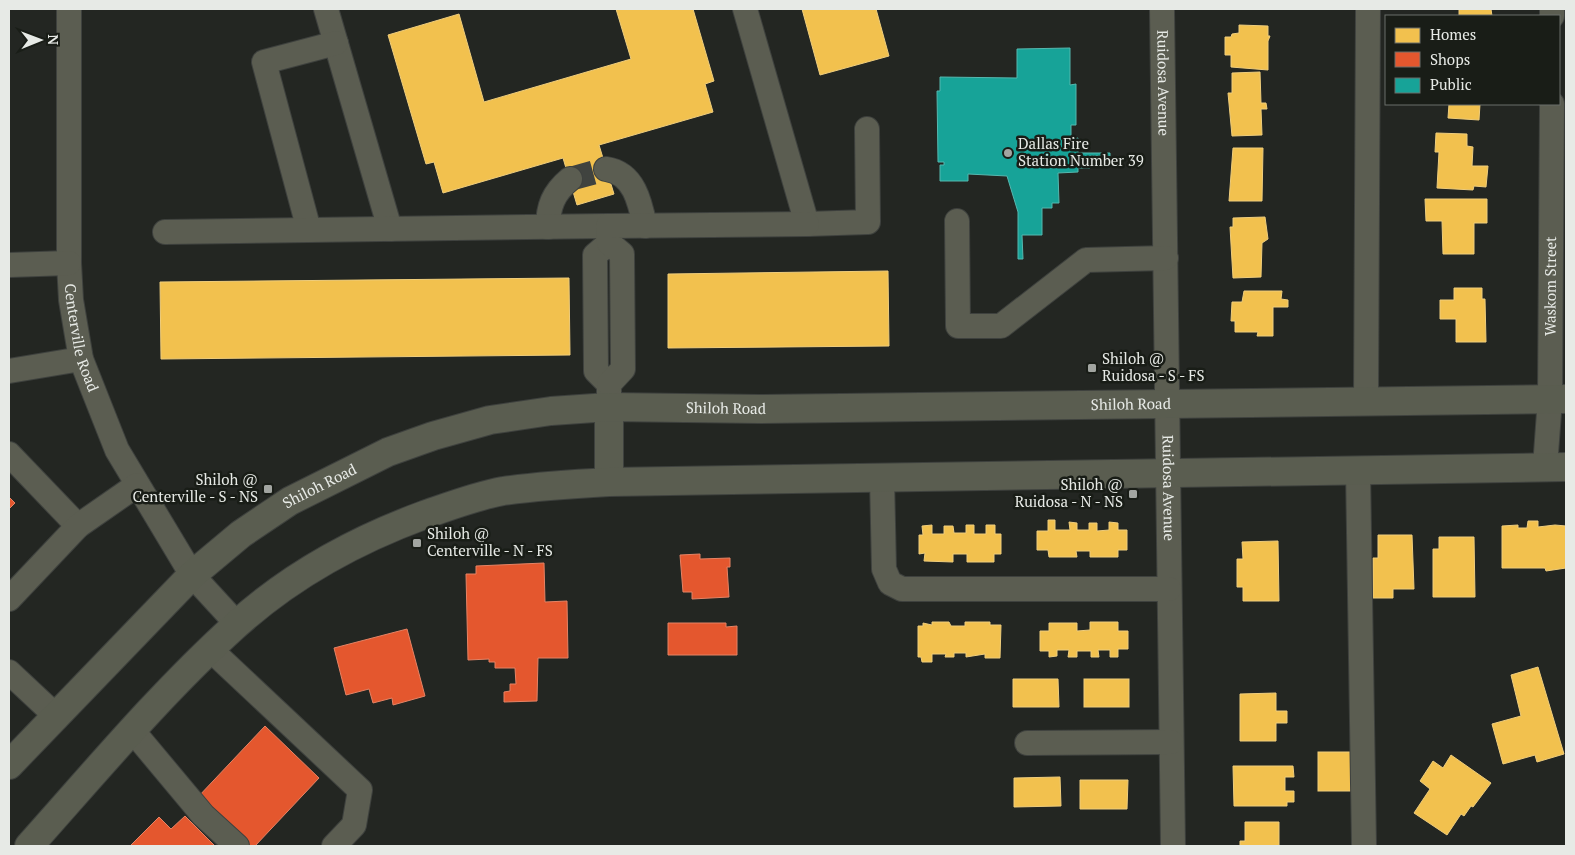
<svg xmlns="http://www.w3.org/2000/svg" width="1575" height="855" font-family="'PT Serif',serif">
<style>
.homes{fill:#f2c14e;stroke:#efcd7c}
.shops{fill:#e4572e;stroke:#e58365}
.public{fill:#17a398;stroke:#55b8af}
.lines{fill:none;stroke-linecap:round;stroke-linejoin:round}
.minor-tunnel{stroke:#40433f;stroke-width:24;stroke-dasharray:24 12;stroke-linecap:butt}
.minor-casing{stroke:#3e413e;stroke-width:26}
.major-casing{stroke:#3e413e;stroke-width:30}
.minor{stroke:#5b5d51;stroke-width:24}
.major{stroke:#5a5d50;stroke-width:28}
.poi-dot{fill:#a2a5a1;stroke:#191d17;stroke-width:2}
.labels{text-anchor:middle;stroke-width:5;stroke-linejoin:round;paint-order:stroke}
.street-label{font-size:15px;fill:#e7eae6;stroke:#191d17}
.poi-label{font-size:15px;fill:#e7eae6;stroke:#191d17;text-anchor:start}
</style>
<rect width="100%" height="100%" fill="#232622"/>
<!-- homes -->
<g class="homes">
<path d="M616,9H693L714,81L705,84L713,112L599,145L614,194L577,205L563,158L443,193L434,162L426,164L388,35L459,14L484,102L631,59Z"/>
<path d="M802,9H876L889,56L820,75Z"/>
<path d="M1459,9H1491L1492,16H1459Z"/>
<path d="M1239,25L1268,26V36H1270L1268,41V70L1231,67V55H1225V37H1231L1232,34L1239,33Z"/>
<path d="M1260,72L1261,103H1266L1267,109H1261L1262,135L1232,136L1228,93H1232V73Z"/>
<path d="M1449,104H1480L1479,120L1448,118Z"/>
<path d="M1436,133L1467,134V146L1473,147L1472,166H1488L1486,187L1474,186L1473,190L1437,188L1439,152H1435Z"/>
<path d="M1233,148H1263L1262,201H1229Z"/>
<path d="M1425,199H1487V223H1474V254H1443L1442,221H1426Z"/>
<path d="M1265,217L1268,239L1262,243L1261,277L1233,278L1230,227H1233V218Z"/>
<path d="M888,271L889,346L668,348V274Z"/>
<path d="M569,278L570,355L161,359L160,282Z"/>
<path d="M1454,288H1482V299H1485L1486,342H1456V319H1440V300H1454Z"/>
<path d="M1244,291H1282L1281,299L1288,300V307H1273V336H1257L1258,332H1235V321H1231L1232,302H1242Z"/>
<path d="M1048,520H1055V530H1070L1069,522L1077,523V530H1089V523H1097V531L1109,530V522L1118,523V530H1127V550H1118V557H1090V551H1076L1077,557H1049L1048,550H1037V531H1048Z"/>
<path d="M1528,521H1538V527L1555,525L1566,526V568L1546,571L1545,568H1502V526L1518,525V528H1527Z"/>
<path d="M932,525V534H944V526H953L954,533H966V525H974V534H986V525H995V534H1001V554H994V562H967V554H953V562L924,561L925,553L919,554V535H923L922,526Z"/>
<path d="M1378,535H1412L1414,589H1393V598H1373V558H1378Z"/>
<path d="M1439,537H1474L1475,597H1433V549H1439Z"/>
<path d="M1278,541L1279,601H1243V587H1237V559H1243L1242,542Z"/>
<path d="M932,622H949L951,626H965V622H990V625H1001L1000,658H985V654L966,657V653H954V657H945L946,654H932V662H922L921,657H918V626H923V623L932,625Z"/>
<path d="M1090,622H1118V631H1128V649H1118V657H1110V650H1098L1099,657H1091V651H1077V657H1068L1069,650H1057V656L1049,657V651H1040V631H1049V623H1077V631L1090,630Z"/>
<path d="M1538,667L1564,754L1537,762L1535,755L1503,764L1492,724L1521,716L1511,675Z"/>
<path d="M1013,679H1058L1059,707H1013Z"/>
<rect x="1084" y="679" width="45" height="28"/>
<path d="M1276,693V711H1287V723H1276V741H1240V694Z"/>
<rect x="1318" y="752" width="37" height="39"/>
<path d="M1451,755L1491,783L1473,807L1471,806L1464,816L1461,814L1447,835L1414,813L1430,789L1420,781L1433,761L1443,768Z"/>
<path d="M1233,766H1293L1294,777H1285V791H1294V802H1287V806H1234Z"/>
<path d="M1060,777L1061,806L1014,807V778Z"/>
<path d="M1080,780H1128L1127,809H1080Z"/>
<path d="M1245,822H1279V846H1240V841H1245Z"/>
</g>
<!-- shops -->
<g class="shops">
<path d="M9,497L15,503L9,509Z"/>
<path d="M700,554V559L730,558V567H727L729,597L692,599V592H683L680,555Z"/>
<path d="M544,563L545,602L567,601L568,658H538L537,701L504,702V692L510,691V684H516L515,668H495V662H489V659L468,660L466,574H476V566Z"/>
<path d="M668,623H726V627L737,626V655H668Z"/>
<path d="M407,629L425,696L393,705L392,698L373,703L369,689L346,695L334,648Z"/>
<path d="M265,726L319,778L255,846H248L197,798Z"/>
<path d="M185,816L215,846H130L159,817L171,829Z"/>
</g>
<!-- public -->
<path class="public" d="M1070,48V85L1076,84V125H1071V139L1078,138V153H1110V156H1090V168H1078V172L1058,173L1059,203H1052V208H1042V235H1022L1023,259H1018V212L1007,176L968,174V181H940V165H944V162H938L937,91H940V77L1017,78V49Z"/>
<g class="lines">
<!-- minor-tunnel -->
<path class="minor-tunnel" d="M570,179L606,169"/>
<!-- minor casing -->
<g class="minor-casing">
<g id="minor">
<path id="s1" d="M69,9V263L71,300L81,359L117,450L192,575L237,624"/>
<path d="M326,9L390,229"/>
<path d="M745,9L807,224L868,222L867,129"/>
<path id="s2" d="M1162,9L1173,846"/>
<path d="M1552,16V9"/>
<path d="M606,169C634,173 640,202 645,226"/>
<path d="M957,221L958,326H1001L1086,260L1166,258"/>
<path d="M548,227C548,207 553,193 570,179"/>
<path d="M309,230L264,62L336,43"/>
<path d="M165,232L608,226"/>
<path d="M609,243L595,255L596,371L609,384V398"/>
<path d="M9,265L69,263"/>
<path d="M9,371L81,359"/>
<path d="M609,384L623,369L622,254L609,243L608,226L807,224"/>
<path d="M1366,401L1368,9"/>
<path d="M9,454L78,526"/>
<path id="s3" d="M1545,467L1550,399L1552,104"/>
<path d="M1358,470L1364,846"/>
<path d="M882,478L884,569L890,583L902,589H1169"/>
<path d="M9,599L78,526L137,485"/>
<path d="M211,650L360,790L354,825L334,846"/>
<path d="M9,672L56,716"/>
<path d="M132,730L203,815L237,846"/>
<path d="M1027,743L1171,742"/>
</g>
</g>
<!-- major casing -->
<g class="major-casing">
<g id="major">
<path d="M609,482V407"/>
<path id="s4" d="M9,765L192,575L241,534L290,501L388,452L433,436L490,420L551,411L609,407L760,409L1566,399"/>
<path d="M29,846C96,771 161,693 236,625C289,577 356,540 424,515C450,506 476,496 503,491C538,486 573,484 609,482L1566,467"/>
</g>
</g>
<!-- minor -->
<use href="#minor" class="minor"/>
<!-- major -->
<use href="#major" class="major"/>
</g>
<!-- markers -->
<g class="poi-dot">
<circle cx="1008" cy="153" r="5"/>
<rect x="1087" y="363" width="10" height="10" rx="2.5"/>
<rect x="263" y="484" width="10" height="10" rx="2.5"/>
<rect x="1128" y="489" width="10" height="10" rx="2.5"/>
<rect x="412" y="538" width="10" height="10" rx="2.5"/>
</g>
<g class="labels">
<!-- street labels -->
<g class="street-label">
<text dy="5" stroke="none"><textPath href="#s2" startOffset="74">Ruidosa Avenue</textPath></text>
<text dy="5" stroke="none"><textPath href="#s3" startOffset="181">Waskom Street</textPath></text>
<text dy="5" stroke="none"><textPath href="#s1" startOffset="330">Centerville Road</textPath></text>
<text dy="5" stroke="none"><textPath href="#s4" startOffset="1245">Shiloh Road</textPath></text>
<text dy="5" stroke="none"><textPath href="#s4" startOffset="840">Shiloh Road</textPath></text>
<text dy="5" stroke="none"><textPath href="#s4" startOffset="420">Shiloh Road</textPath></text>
<text dy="5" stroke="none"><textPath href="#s2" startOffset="479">Ruidosa Avenue</textPath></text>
</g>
<!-- poi labels -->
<g class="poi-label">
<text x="1018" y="149">Dallas Fire<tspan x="1018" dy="17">Station Number 39</tspan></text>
<text x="1102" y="364">Shiloh @<tspan x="1102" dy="17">Ruidosa - S - FS</tspan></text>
<text x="258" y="485" text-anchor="end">Shiloh @<tspan x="258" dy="17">Centerville - S - NS</tspan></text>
<text x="1123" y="490" text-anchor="end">Shiloh @<tspan x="1123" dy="17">Ruidosa - N - NS</tspan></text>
<text x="427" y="539">Shiloh @<tspan x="427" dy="17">Centerville - N - FS</tspan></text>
</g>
</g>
<!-- border -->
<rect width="1575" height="855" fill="none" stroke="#e7eae6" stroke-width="20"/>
<!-- legend -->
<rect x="1385" y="15" width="175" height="90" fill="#191d17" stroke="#6b6f6a"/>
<rect x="1395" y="28" width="25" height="15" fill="#f2c14e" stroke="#6b6f6a"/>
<text x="1430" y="40" font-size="15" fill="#e7eae6">Homes</text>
<rect x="1395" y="52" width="25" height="15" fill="#e4572e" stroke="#6b6f6a"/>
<text x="1430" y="65" font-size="15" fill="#e7eae6">Shops</text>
<rect x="1395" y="78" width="25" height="15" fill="#17a398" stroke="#6b6f6a"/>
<text x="1430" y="90" font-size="15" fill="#e7eae6">Public</text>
<!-- north arrow -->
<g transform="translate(40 40) rotate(89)" stroke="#191d17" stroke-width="4" paint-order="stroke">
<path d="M0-4L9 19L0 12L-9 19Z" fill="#e7eae6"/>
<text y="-8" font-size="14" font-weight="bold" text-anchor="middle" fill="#e7eae6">N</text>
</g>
</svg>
